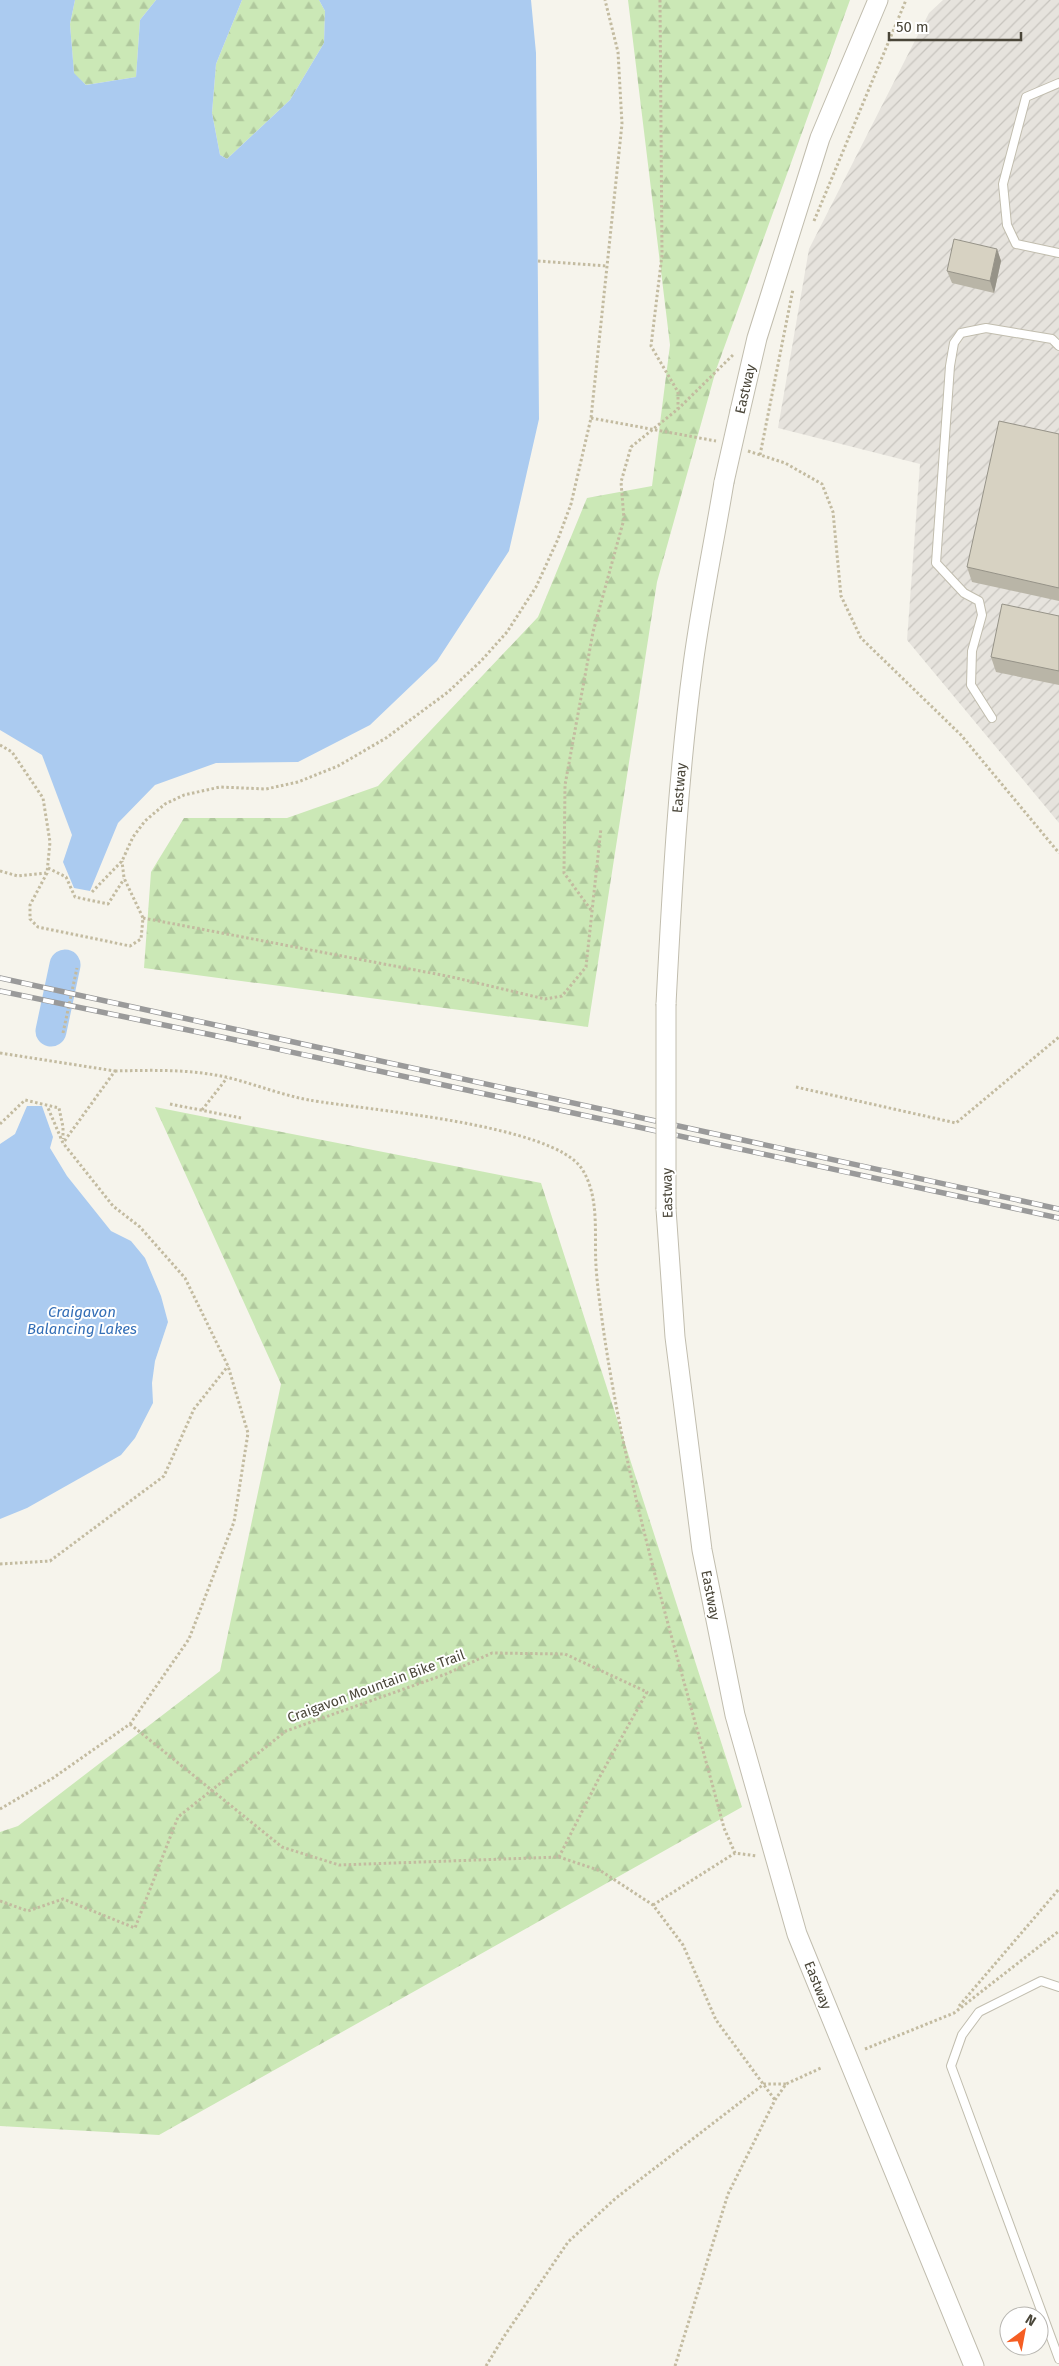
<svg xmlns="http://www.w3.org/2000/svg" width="1059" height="2366" font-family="'Fira Sans',sans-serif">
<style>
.industrial{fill:url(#industrial-furrows)}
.forest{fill:url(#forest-firs)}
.water{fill:#abcbf0}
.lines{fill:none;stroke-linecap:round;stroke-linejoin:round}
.river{stroke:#abcbf0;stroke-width:31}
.service-casing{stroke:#c1bdae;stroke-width:10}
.tertiary-casing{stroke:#c1bdae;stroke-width:21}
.path{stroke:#c3bba0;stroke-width:3;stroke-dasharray:2.5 2.5;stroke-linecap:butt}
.service{stroke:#fff;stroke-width:8}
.tertiary{stroke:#fff;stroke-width:19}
.rail-casing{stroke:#9a9a9a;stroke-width:5.5}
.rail{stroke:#fff;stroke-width:4;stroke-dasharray:11;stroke-linecap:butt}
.tertiary-bridge-casing{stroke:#c1bdae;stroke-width:21;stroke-linecap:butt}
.tertiary-bridge{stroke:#fff;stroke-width:19}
.wall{fill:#b9b5a7}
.shaded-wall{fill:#969388}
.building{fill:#d7d2c2;stroke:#969388}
.labels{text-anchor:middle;stroke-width:4;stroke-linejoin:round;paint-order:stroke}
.street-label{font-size:14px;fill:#4a4639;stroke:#fff}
.water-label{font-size:15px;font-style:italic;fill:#336eb6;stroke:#fff}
</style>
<defs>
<pattern id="industrial-furrows" width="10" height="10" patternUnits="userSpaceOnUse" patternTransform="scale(1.25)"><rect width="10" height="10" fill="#e6e3dd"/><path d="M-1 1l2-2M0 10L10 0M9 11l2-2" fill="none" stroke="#c7c4be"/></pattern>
<pattern id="forest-firs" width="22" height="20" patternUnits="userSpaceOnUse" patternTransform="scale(1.25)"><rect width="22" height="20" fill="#cbe8b6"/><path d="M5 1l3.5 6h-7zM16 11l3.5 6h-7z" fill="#b0c89d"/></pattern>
</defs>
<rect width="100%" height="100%" fill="#f6f4ec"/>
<!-- industrial -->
<path class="industrial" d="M943,0H1059V823L907,640L920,464L778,428L809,249L929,13Z"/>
<!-- forest -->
<g class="forest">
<path d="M75,0H156L140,20L136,77L86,85L74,74L70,24Z"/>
<path d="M242,0H319L325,11L324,43L290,100L227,159L220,155L212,113L216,64Z"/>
<path d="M628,0H850L716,370L657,582L588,1027L144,968L151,872L184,818H287L378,786L538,617L587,498L652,486L670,345Z"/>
<path d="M155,1107L541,1183L742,1807L159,2135L0,2126V1832L18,1826L220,1671L281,1384Z"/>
</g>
<!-- water -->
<g class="water">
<path d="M0,0H75L70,24L74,73L86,85L136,77L140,20L156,0H242L216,64L212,113L220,155L227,159L290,100L324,43L325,11L319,0H531L536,53L539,419L509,551L437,661L370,725L298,762L216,763L155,785L118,823L90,891L74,888L63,862L72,835L42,755L0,730Z"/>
<path d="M27,1106H42L53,1137L50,1148L67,1176L111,1231L131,1241L145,1258L161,1296L168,1322L155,1361L152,1383L153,1403L135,1438L121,1455L27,1508L0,1519V1144L15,1134Z"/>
</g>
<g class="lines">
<!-- river -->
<path class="river" d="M51,1031L65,965"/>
<!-- service casing -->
<g class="service-casing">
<g id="service">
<path d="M1059,83L1026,97L1003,184L1007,225L1016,244L1059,253"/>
<path d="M992,718L971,685L972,651L982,615L979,601L964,593L936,563L950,366L954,343L961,333L986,328L1052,339L1059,346"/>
<path d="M1059,1987L1041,1981L979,2012L962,2035L951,2066L1059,2359"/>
</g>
</g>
<!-- tertiary casing -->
<g class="tertiary-casing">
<g id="tertiary">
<path d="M740,411L757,338L820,138L878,0"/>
<path d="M666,1004C672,890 678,777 693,665C701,604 714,543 724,482"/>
<path d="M666,1209L675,1337L702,1550L735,1715L797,1934L974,2366"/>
</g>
</g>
<!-- path -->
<g class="path">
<path d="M660,0L662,255L651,346L678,392V409"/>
<path d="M814,221L906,0"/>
<path d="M538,261L607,266"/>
<path d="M591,418L716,441"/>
<path d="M748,451L785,463L822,484L833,512L841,596L861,638L961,735L1059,853"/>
<path d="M760,455L793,289"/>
<path d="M0,745L12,752L43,798L50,842L47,873L30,905V919L38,927L130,946L141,939L143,918L124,878L122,861"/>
<path d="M48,868L66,877L75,897L108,904L124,879"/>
<path d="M0,871L18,876L46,873"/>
<path d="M92,892L122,861L133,837L145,821L165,804L184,795L220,787L266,789L298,782L338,766L386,738L448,692L481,661L507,632L536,587L558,539L571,504L591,418L622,124L618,52L605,0"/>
<path d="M591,910L564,873L565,785L593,632L624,519L621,482L631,447L678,409L734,354"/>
<path d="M143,918L452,977L545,999L562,996L586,967L601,828"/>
<path d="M63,1033L77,968"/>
<path d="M0,1053L115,1071L63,1143"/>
<path d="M115,1071C153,1070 192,1069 230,1078C257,1085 282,1095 309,1100C365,1110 553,1124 582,1169C600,1197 594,1235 596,1266C597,1282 599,1297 601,1312C624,1487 679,1658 724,1828L735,1853"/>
<path d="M796,1087L956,1123L1059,1037"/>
<path d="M170,1104L241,1118"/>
<path d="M202,1110L227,1078"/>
<path d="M0,1124L25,1100L59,1108L63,1127V1139"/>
<path d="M0,1564L50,1561L164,1476L194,1409L228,1366"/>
<path d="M130,1724L282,1847L339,1865L559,1857L601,1871L653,1905L683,1945L716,2020L775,2100"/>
<path d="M0,1809L53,1778L130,1724L189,1639L234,1522L248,1433L228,1366L185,1278L140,1227L113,1206L63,1143L48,1108"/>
<path d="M0,1901L28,1911L63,1899L135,1928L178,1817L286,1731L446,1674L492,1653L565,1654L647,1692L599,1778L559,1857"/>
<path d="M653,1905L735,1853L757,1856"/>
<path d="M959,2006L1059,1889"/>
<path d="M865,2049L954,2013L1059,1931"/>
<path d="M486,2366L503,2338L568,2242L616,2198L764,2084H786"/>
<path d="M675,2366L728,2194L775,2100L786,2084L821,2068"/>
</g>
<!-- service -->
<use href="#service" class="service"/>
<!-- tertiary -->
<use href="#tertiary" class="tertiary"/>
<!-- rail casing -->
<g class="rail-casing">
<g id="rail">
<path d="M0,978L1059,1209"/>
<path d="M0,991L217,1036L1059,1218"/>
</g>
</g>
<!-- rail -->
<use href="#rail" class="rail"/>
<!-- tertiary-bridge casing -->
<g class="tertiary-bridge-casing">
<g id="tertiary-bridge">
<path d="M724,482L740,411"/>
<path d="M666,1004V1209"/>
</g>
</g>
<!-- tertiary-bridge -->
<use href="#tertiary-bridge" class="tertiary-bridge"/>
</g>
<!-- wall -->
<g class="wall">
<path d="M997,249L1001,261L994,293L952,283L947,271Z"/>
<path d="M1059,434V601L972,582L967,567Z"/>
<path d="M1059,616V685L996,672L991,657Z"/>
</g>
<!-- shaded-wall -->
<path class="shaded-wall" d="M997,249L1001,261L994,293L990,281Z"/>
<!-- building -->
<g class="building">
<path d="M954,239L997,249L990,281L947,271Z"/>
<path d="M999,421L1059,434V588L967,567Z"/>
<path d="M1002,604L1059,616V671L991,657Z"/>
</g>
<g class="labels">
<!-- street labels -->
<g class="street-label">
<text transform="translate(745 389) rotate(-77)" y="5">Eastway</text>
<text transform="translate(679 788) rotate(-85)" y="5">Eastway</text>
<text transform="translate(667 1193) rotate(-91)" y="5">Eastway</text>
<text transform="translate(711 1595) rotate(79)" y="5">Eastway</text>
<text transform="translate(376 1686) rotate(-20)" y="5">Craigavon Mountain Bike Trail</text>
<text transform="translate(818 1985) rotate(68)" y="5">Eastway</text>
</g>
<!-- water labels -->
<g class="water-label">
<text x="82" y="1317">Craigavon<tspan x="82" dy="17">Balancing Lakes</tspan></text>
</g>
</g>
<!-- north arrow -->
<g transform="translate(1024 2331) rotate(32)"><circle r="24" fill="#ffffff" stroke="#b7b5b0"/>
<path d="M0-4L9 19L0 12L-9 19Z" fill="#f55e23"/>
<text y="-8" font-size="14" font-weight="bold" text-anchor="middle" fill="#4a4639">N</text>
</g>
<!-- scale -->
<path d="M889 32v8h132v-8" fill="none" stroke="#4a4639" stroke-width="2.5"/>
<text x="896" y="32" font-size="15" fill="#4a4639" stroke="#ffffff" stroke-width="4" paint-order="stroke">50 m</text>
</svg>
